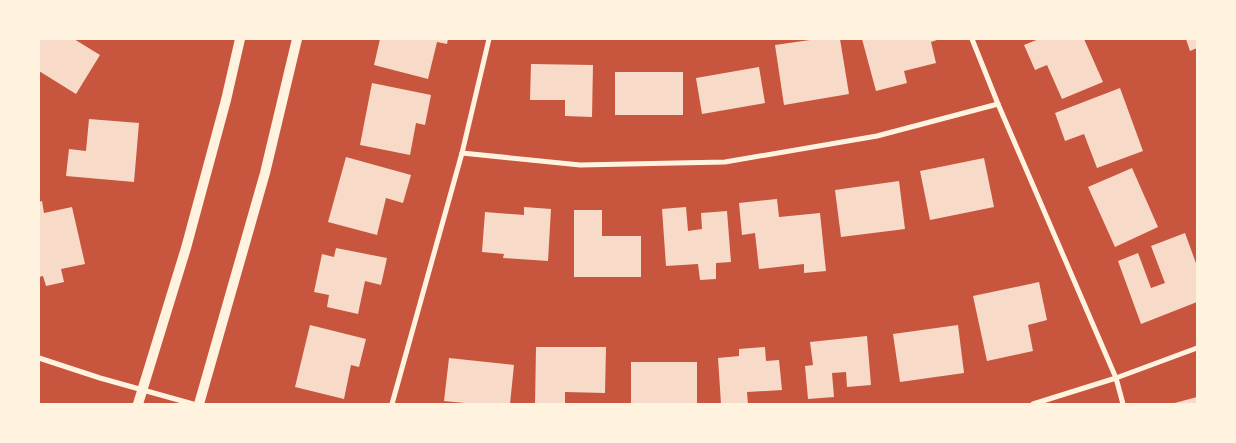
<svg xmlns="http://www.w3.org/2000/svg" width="1236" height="443" font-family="Montserrat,sans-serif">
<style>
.building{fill:#f7dbc8}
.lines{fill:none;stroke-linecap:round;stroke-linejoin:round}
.minor{stroke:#fff3e0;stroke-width:5}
.secondary{stroke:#fff3e0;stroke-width:10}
</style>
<rect width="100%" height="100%" fill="#c8553d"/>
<!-- building -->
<g class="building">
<path d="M39,39H74L100,55L76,94L39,71Z"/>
<path d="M380,39H448L447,44L437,42L428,79L374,65Z"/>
<path d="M817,39H840L849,94L784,105L775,45Z"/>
<path d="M862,39H940L931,42L936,63L904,71L907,83L876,91Z"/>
<path d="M1039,39H1084L1103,82L1062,99L1047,65L1035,70L1024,45Z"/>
<path d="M1186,39H1197V48L1190,51Z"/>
<path d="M531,64L593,65L592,117L565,116V100H530Z"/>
<path d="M759,67L765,103L702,114L696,78Z"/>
<rect x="615" y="72" width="68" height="43"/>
<path d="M372,83L431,95L425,125L416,123L410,155L360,145Z"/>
<path d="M1120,88L1143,151L1097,168L1084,134L1065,141L1055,113Z"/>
<path d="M89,119L139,123L134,182L66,176L69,149L86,151Z"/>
<path d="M346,157L411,175L403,203L386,198L377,235L328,222Z"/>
<path d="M984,158L994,207L930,220L920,171Z"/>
<path d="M1132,168L1158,227L1115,247L1088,187Z"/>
<path d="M899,181L905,229L841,237L835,190Z"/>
<path d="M777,199L779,217L820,213L826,271L804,273V264L759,269L755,233L742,235L739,203Z"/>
<path d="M42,201L44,213L72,207L85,264L61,269L64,282L46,286L43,276L39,277V202Z"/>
<path d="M524,207L551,209L548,261L503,258L504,254L482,252L485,212L524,215Z"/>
<path d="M686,207L688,231L702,229L701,213L727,211L731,262L716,263V279L700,280L698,264L666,266L662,209Z"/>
<path d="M574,210H602V236H641V277H574Z"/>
<path d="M1185,233L1197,266V302L1141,324L1118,261L1138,253L1151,288L1165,283L1151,246Z"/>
<path d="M336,248L387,258L381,285L365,281L358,314L327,307L329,295L314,292L322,254L334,257Z"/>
<path d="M1039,282L1047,320L1028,325L1033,351L987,361L973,296Z"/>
<path d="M310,325L366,339L359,367L351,365L344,399L295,387Z"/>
<path d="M958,325L964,373L900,382L893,334Z"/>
<path d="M867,336L871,385L847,387L846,372L832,373L834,397L808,399L805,366L813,365L810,342Z"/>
<path d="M536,347H606L605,393L565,392V404H535Z"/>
<path d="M765,347L766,361L779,360L782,390L747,392L748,404H721L718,358L739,356V349Z"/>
<path d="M449,358L514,365L510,404H475L444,401Z"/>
<rect x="631" y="362" width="66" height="42"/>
<path d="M1197,397V404H1171Z"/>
</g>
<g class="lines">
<!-- minor -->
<g class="minor">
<path d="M972,39L998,104L1116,378L1123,404"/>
<path d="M462,153L580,165L725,162L877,136L998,104"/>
<path d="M39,358L100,378L193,404"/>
<path d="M392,404L462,153L489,39"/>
<path d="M1033,404L1116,378L1197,348"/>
</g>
<!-- secondary -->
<g class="secondary">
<path d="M138,404L186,248L226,100L240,39"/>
<path d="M199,404L265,173L297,39"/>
</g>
</g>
<!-- border -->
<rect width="1236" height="443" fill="none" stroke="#fff3e0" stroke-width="80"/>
</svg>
